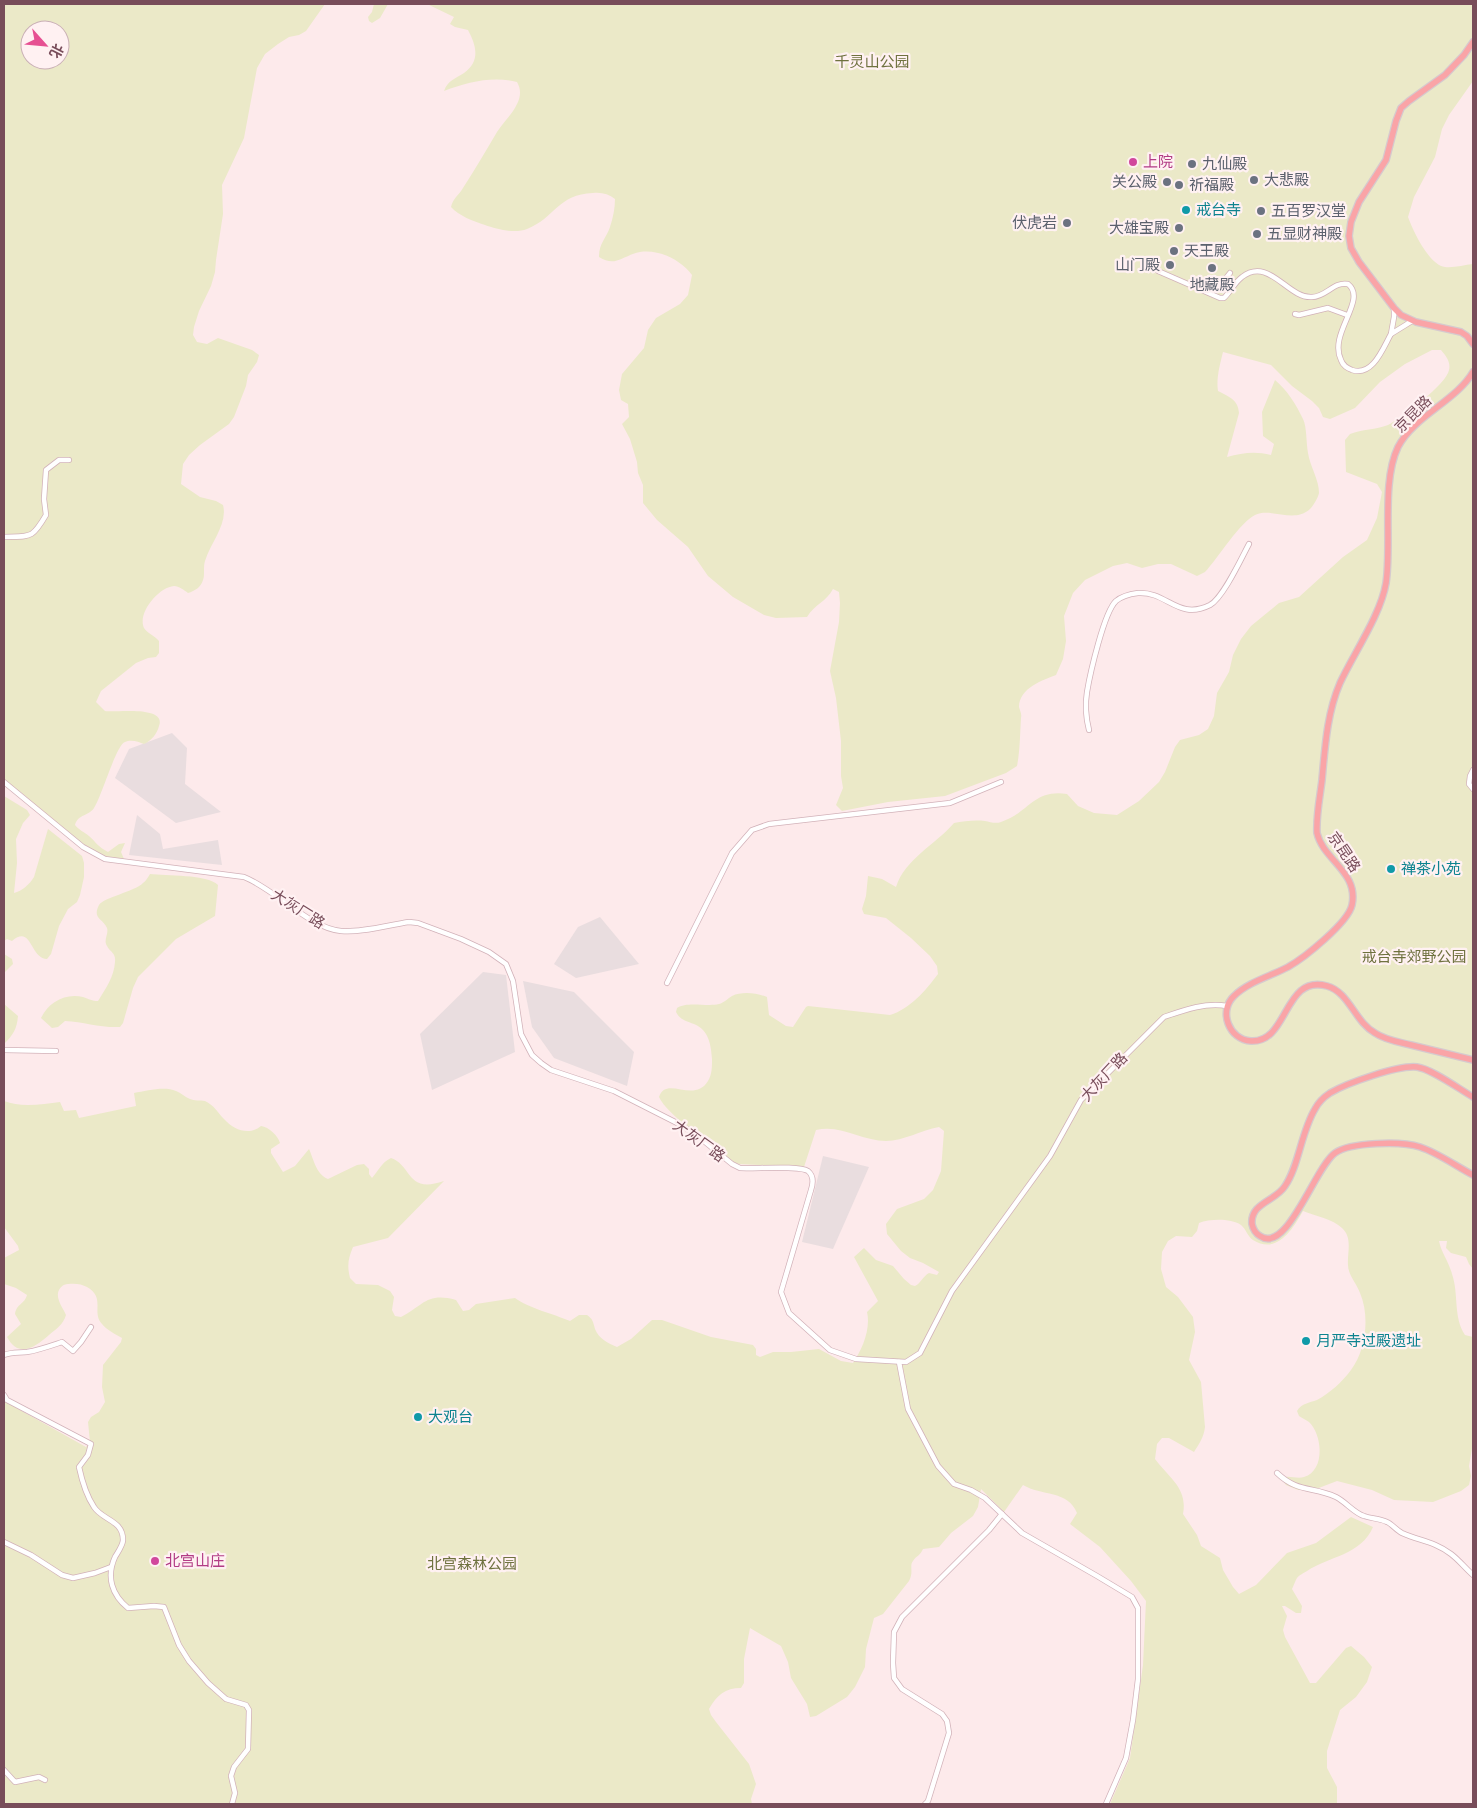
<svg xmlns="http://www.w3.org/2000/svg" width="1477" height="1808" font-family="'PT Sans','Noto Sans SC',sans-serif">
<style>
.industrial{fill:#e9dddf}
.green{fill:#ebe9c8;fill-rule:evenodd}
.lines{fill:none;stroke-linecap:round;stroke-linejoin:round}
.minor-casing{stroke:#d2b2b9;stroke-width:6}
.major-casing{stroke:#d6cace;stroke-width:8}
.minor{stroke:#fff;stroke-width:4.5}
.major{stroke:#faa4a7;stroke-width:5.5}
.hotel-dot{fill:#d1479c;stroke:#fff1f2;stroke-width:2}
.worship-dot{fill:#6b7280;stroke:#fff1f2;stroke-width:2}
.culture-dot{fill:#0f9aa8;stroke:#fff1f2;stroke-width:2}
.labels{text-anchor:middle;stroke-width:4.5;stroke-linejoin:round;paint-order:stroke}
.park-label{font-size:15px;fill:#6f723f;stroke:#fff1f2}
.hotel-label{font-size:15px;fill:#b23c85;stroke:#fff1f2;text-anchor:start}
.worship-label{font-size:15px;fill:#5b616d;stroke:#fff1f2;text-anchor:start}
.culture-label{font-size:15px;fill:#0d838f;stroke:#fff1f2;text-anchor:start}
.street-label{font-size:15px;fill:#784d5a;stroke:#fff1f2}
</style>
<rect width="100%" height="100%" fill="#fdeaeb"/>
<!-- industrial -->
<g class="industrial">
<path d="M172,733L187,748L185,784L221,812L176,823L115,778L129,749Z"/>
<path d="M137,815L160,834L163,849L218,840L222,865L129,855Z"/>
<path d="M600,917L639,964L576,978L554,964L578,927Z"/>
<path d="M483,972L506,975L515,1052L432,1090L420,1034Z"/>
<path d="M523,981L574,992L634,1052L627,1086L554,1058L532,1027Z"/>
<path d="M823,1156L869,1167L833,1249L802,1242Z"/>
</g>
<!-- green -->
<g class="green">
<path d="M4,4H325L306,31L299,35L289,37L278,44L265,54L257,68L244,138L222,185L223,214L216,260L215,272L211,286L199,311L194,327L193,335L197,342L207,344L218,338L252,350L259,355L257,362L248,375L246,386L234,417L229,424L200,445L189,455L183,464L181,484L200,497L216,501L223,505C228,524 211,542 205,561C203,567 205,575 203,580C201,587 195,591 188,593C184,590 179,586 174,586C159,587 137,613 144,628C147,633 155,636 159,641V653L156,657L148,658L136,663L101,691L96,702L105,711C114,713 167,705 159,726C157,734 151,741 144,744C139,742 131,739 125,742C116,745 102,796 94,808C89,816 78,814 75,825C79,830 84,832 89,836C96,842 98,847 108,852L119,844L125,843L121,852L124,859L105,858L85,848L23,794L4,780ZM30,30H60V60H30Z"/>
<path d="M374,4H388L380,18L372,23L369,21L368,17L372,12Z"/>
<path d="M427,4H1473V81L1449,115L1442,129L1435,157L1414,197L1408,217C1413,231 1429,265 1445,267C1454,268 1464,265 1473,264V1269L1469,1264L1466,1257L1451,1253L1446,1248L1447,1241H1439C1441,1252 1449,1262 1452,1274C1459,1294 1453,1317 1465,1335L1473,1337V1443L1469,1466L1471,1476L1469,1485L1461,1491L1433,1502L1394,1500L1372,1490L1337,1481L1316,1489L1298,1490L1286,1485L1283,1481L1285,1477C1291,1476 1298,1479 1304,1477C1326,1470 1322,1434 1309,1422C1306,1420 1302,1418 1299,1416L1297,1411C1302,1403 1309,1403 1317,1400C1330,1393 1342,1382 1351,1370C1366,1350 1370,1316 1360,1293C1357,1284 1348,1275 1348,1265C1347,1253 1353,1238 1342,1228C1333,1219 1315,1216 1303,1211C1293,1229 1277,1255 1253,1240C1248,1237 1246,1229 1241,1225C1230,1218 1210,1219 1199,1223L1197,1231L1192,1237L1176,1236L1168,1241L1162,1252L1161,1269L1166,1287L1178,1297L1193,1317L1195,1332L1189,1360L1201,1382L1205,1427C1204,1437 1199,1444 1194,1452L1169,1438H1162L1157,1444L1155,1459C1169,1478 1188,1488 1183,1514L1197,1535L1201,1546L1220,1558L1223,1570L1233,1587L1239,1594L1256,1585L1287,1553L1316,1543L1351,1517L1373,1527C1361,1555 1330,1556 1307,1571C1304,1573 1299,1575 1297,1578C1295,1581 1294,1585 1292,1589L1302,1606L1301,1613H1296L1285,1606H1282L1287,1616L1283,1630L1285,1637L1310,1683H1316L1346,1648L1351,1646L1364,1657L1372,1667L1367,1682L1356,1697L1340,1710L1327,1751V1768L1337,1787V1804H1110L1130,1758L1143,1665L1146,1601L1131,1581L1100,1547L1070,1524L1077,1513C1068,1490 1041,1496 1023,1485L1004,1512L981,1489L978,1507L973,1516L951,1533L939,1547L923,1549C920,1556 917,1555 913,1561C909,1566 914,1572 909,1581L883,1614L874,1618L866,1649L865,1667L855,1687L847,1697L816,1716L810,1717L807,1704L791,1678L788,1662L781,1646L750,1628L744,1659V1683L741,1688C725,1688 717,1695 709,1709L711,1715L716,1722L749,1764L756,1784L751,1799L752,1804H4V1401L86,1447L90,1442L88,1422L91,1417L99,1412L105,1402L102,1387L103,1365L121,1342L122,1338C115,1334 107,1330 102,1324C91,1312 106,1298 87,1287C82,1284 75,1283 68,1284C63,1284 59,1288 58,1293C57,1301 63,1308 66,1315C63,1325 56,1329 49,1335C35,1347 19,1359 7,1337L21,1324L15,1314C17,1303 24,1305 27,1295L16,1288L4,1284V1258L19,1250L18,1246L4,1227V1101C21,1108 43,1104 60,1102L64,1111L76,1110L79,1118L136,1106L134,1093C147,1091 164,1086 176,1091C181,1093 185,1097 190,1099C194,1101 200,1100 205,1101C214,1105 218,1113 224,1119C234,1130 249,1136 261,1126C269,1127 278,1136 280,1143L271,1149V1153L283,1172L295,1166L309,1149C314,1160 316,1174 328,1179L357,1165L364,1164L369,1169V1174L372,1178C379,1170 381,1163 391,1158C413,1166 406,1194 444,1181L388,1238L353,1247C348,1259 347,1266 350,1278L356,1284L378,1285L390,1291L394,1297L392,1310L395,1316L401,1317C424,1305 427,1292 456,1300L463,1311L469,1310L476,1304L515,1298C528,1308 554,1314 570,1321L579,1315H587C593,1319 593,1322 595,1329C599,1339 608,1343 617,1347L631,1339L652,1320H662L711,1337L753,1345L756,1349V1355L760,1357L773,1352H791L819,1349L841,1361L853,1363C862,1350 871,1329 867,1312L878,1301L854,1257L864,1248L876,1260L893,1266L904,1279L911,1285L915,1286C921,1283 923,1276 929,1273L937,1275L939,1272L923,1263L910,1258L901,1251L887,1234L886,1224L897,1209L924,1199L933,1190L941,1171L944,1131L939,1127C921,1130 904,1141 886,1141C862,1141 841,1124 816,1130L804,1167L739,1164L733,1162C715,1148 667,1115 659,1097C666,1075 694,1104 708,1081C712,1074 712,1068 712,1059C711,1045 709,1030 694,1024C686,1021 680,1020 676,1012L677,1008C687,1001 707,1007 719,1004C724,1003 728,998 732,996C742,991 757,993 767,997L769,1015L786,1026L793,1027L806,1007L808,1006L890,1015C910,1009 926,990 938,974L937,966L930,956L911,938L886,918L864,914L862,909L866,896L868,876L882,879L896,887C905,859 935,845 954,823C964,821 975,820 985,821C990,822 996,824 1001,822C1029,813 1033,789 1067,794L1078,806L1094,813L1117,815L1139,801L1159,782L1165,772L1175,747L1180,740L1199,735L1208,729L1214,716L1217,693L1229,672L1233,655L1241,639L1251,626L1279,603L1299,597L1343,557L1367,540L1377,518L1382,492L1377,484L1346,472L1345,440L1350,434C1362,429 1376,430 1388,425C1401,418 1447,384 1449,370C1451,362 1446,356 1441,350H1432L1405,364L1380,382L1355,408L1330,419L1323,417L1319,408L1312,401L1292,386L1271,365L1223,352C1220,364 1216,379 1218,391C1229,397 1238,399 1239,413L1227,457C1242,453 1255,451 1271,455L1274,444L1263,436L1262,412L1275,380C1287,390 1296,404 1303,419C1307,427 1306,443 1308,453C1310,466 1319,480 1319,493C1318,498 1313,506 1310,509C1294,524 1271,507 1255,515C1240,522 1218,558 1205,572L1197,576L1171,564H1158L1142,568L1127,563L1113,566L1085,580L1073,593L1064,616L1066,641L1063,659L1056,675C1043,680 1019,688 1019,707C1020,711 1022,714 1021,718C1020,734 1020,751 1017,766L1006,773L945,796L888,802L842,811L836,805L843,788L841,776V741L836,698L830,671L839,622L840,603L839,592L833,589C826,602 815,604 807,617L776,618L764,615L733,597L708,576L688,547L657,520L643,503V485L638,473L637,462L630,439L622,424L629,417L628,404L621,400L619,390L622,374L644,348L648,330L656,318L680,304L688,295L692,275C681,260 659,249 640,252C623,255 616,268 599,257C599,243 606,239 610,227C613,218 615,208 615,199C609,194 601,192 593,193C558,194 555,218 527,229C515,234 496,229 485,225C473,221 459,216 451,207C453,198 459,195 463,188C475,169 486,151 497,132C503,122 512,115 517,104C521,96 521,89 517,82C492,76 468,82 444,91C448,80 455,79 464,73C481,61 476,45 468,30L455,27L450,24L454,17Z"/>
<path d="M4,796L27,810L30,815L23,823L16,839L17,863L14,893C22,891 30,884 34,877L48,829L82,856L84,863V877L80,895L77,902L68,909L59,926L51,954L47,959C30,959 32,924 12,941L7,939L4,941Z"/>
<path d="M150,874C166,876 207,874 218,885L215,916L176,939L138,977L133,988L123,1023L120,1027C101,1028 84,1022 65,1021L58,1027L52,1028L41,1018C49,1002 65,993 83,997C89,999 92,1001 98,1001C106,988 114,977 115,962C116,953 111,953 107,946C103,940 109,934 107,928C103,918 92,919 99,905C104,897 134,892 143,883C146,881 148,877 150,874Z"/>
<path d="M4,954L12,959L13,964L4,973Z"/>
<path d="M4,1004L18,1016C17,1029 13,1035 4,1044Z"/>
</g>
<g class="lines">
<!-- minor casing -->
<g class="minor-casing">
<g id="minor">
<path d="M1158,271L1220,298H1224C1231,291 1235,282 1242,277C1269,256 1288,299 1312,297C1326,297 1334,281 1348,284C1368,300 1328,333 1341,360C1343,366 1347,368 1352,370C1373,377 1383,348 1391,334"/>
<path d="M1195,285C1215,288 1218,289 1230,273"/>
<path d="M1394,308V317L1391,334L1412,321"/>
<path d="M1295,314L1299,315L1328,308L1347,315"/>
<path d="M4,537C31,536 32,539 46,515L44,499L46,470L59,460H69"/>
<path d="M1089,730C1086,718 1085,704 1087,692C1090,674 1104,612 1116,601C1122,596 1130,594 1138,593C1167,591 1178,621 1210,605C1223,598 1241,559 1249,544"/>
<path d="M1473,770L1470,776L1469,784L1473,789"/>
<path d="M4,782L83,847L105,859L244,877C275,889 309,928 341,931C361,933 388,925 409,922L418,923L461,939L489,952L506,964L513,981L521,1034L532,1055L541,1063L551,1070L614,1091L679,1124L694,1133L732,1164L740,1168C754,1169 799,1165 808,1171C814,1176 813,1184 811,1190L781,1292L789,1313L830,1350L856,1359L906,1362L920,1353L952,1291L1050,1156L1081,1100L1164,1017C1184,1010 1206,1002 1227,1006"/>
<path d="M667,983L732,853L752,830L769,824L950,803L1001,782"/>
<path d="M4,1050L56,1051"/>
<path d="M4,1355C12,1352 19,1353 27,1352C39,1350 50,1346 62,1342L73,1351L81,1342L91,1327"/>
<path d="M899,1362L908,1409L938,1466L954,1484L971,1490L985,1498L1022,1533L1097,1576L1132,1597L1138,1608V1679L1133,1720L1126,1758L1106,1804"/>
<path d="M4,1395L7,1400L91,1444L88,1455L79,1467C82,1481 86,1495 94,1507C102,1520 123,1520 123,1540C123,1545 118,1552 115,1557C106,1577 112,1595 128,1608L154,1606L164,1607L179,1645L189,1661L208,1683L226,1699L246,1705L249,1710L248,1749L234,1767L231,1776L235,1793L232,1804"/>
<path d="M1277,1473C1298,1493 1312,1486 1336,1497C1346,1502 1354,1513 1364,1516C1372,1519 1379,1518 1387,1522C1392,1524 1396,1530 1402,1533C1419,1541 1434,1541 1451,1554C1459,1560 1465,1568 1473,1575"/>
<path d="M4,1542L31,1555L62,1575L73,1578L95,1573L111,1567"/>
<path d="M4,1770L15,1782L39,1777L45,1780"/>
<path d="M925,1804L928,1801L949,1733L947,1721L942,1714L902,1689L894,1678L893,1663L894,1632L902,1617L989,1530L1002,1514"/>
</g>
</g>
<!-- major casing -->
<g class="major-casing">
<g id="major">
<path d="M1473,42L1464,55L1445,75L1409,101L1401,108L1396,121L1386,160L1359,202L1351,222L1349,236L1351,248L1359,262L1394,308L1401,315L1416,322L1461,332L1467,336L1473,344"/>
<path d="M1473,372C1456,401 1414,416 1398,447C1381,482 1392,544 1386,583C1381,614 1354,653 1340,683C1327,713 1325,747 1322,780C1320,797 1316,815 1317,833C1323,860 1359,872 1352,905C1348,923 1304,958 1288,967C1271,976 1248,982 1234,996C1218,1011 1229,1040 1251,1041C1289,1043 1283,974 1327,986C1349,992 1355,1022 1375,1033C1385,1040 1399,1042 1411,1045C1431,1050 1452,1055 1473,1060"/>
<path d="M1473,1097C1459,1089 1432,1069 1417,1067C1398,1065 1347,1083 1330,1093C1324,1097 1318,1103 1315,1109C1301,1132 1299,1166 1285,1186C1276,1201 1250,1203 1252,1224C1253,1229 1255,1233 1260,1236C1287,1255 1315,1167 1335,1153C1350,1142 1402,1141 1420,1147C1438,1153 1456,1166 1473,1175"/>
</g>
</g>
<!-- minor -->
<use href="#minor" class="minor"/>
<!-- major -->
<use href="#major" class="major"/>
</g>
<!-- markers -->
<g class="hotel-dot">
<circle cx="1133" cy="162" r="5"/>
<circle cx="155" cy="1561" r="5"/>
</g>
<g class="worship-dot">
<circle cx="1192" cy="164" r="5"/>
<circle cx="1254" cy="180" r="5"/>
<circle cx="1167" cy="182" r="5"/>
<circle cx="1179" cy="185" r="5"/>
<circle cx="1261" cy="211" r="5"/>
<circle cx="1067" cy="223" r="5"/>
<circle cx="1179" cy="228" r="5"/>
<circle cx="1257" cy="234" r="5"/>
<circle cx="1174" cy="251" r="5"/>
<circle cx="1170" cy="265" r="5"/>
<circle cx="1212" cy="268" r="5"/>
</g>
<g class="culture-dot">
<circle cx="1186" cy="210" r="5"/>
<circle cx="1391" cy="869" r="5"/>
<circle cx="1306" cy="1341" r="5"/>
<circle cx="418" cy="1417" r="5"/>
</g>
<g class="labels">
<!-- park labels -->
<g class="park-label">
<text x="872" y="67">千灵山公园</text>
<text x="1414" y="962">戒台寺郊野公园</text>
<text x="472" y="1569">北宫森林公园</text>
</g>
<!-- hotel labels -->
<g class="hotel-label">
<text x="1143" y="167">上院</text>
<text x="165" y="1566">北宫山庄</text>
</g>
<!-- worship labels -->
<g class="worship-label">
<text x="1202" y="169">九仙殿</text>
<text x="1264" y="185">大悲殿</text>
<text x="1157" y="187" text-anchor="end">关公殿</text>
<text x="1189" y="190">祈福殿</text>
<text x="1271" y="216">五百罗汉堂</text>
<text x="1057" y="228" text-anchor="end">伏虎岩</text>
<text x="1169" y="233" text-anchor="end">大雄宝殿</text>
<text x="1267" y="239">五显财神殿</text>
<text x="1184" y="256">天王殿</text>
<text x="1160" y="270" text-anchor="end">山门殿</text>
<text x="1212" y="290" text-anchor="middle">地藏殿</text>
</g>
<!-- culture labels -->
<g class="culture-label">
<text x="1196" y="215">戒台寺</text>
<text x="1401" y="874">禅茶小苑</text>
<text x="1316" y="1346">月严寺过殿遗址</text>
<text x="428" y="1422">大观台</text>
</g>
<!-- street labels -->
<g class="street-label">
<text transform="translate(1413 414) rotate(-45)" y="5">京昆路</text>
<text transform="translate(1344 852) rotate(56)" y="5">京昆路</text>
<text transform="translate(298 909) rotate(32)" y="5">大灰厂路</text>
<text transform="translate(1104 1077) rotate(-47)" y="5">大灰厂路</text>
<text transform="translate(699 1141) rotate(36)" y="5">大灰厂路</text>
</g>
</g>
<!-- border -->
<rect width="1477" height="1808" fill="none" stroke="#784d5a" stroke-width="10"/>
<!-- north arrow -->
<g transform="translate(45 45) rotate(117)"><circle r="24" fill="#fff1f2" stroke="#c9afb5"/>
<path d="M0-4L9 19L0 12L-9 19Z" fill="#e65092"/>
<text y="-8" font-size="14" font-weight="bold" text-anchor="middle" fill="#784d5a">北</text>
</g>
</svg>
